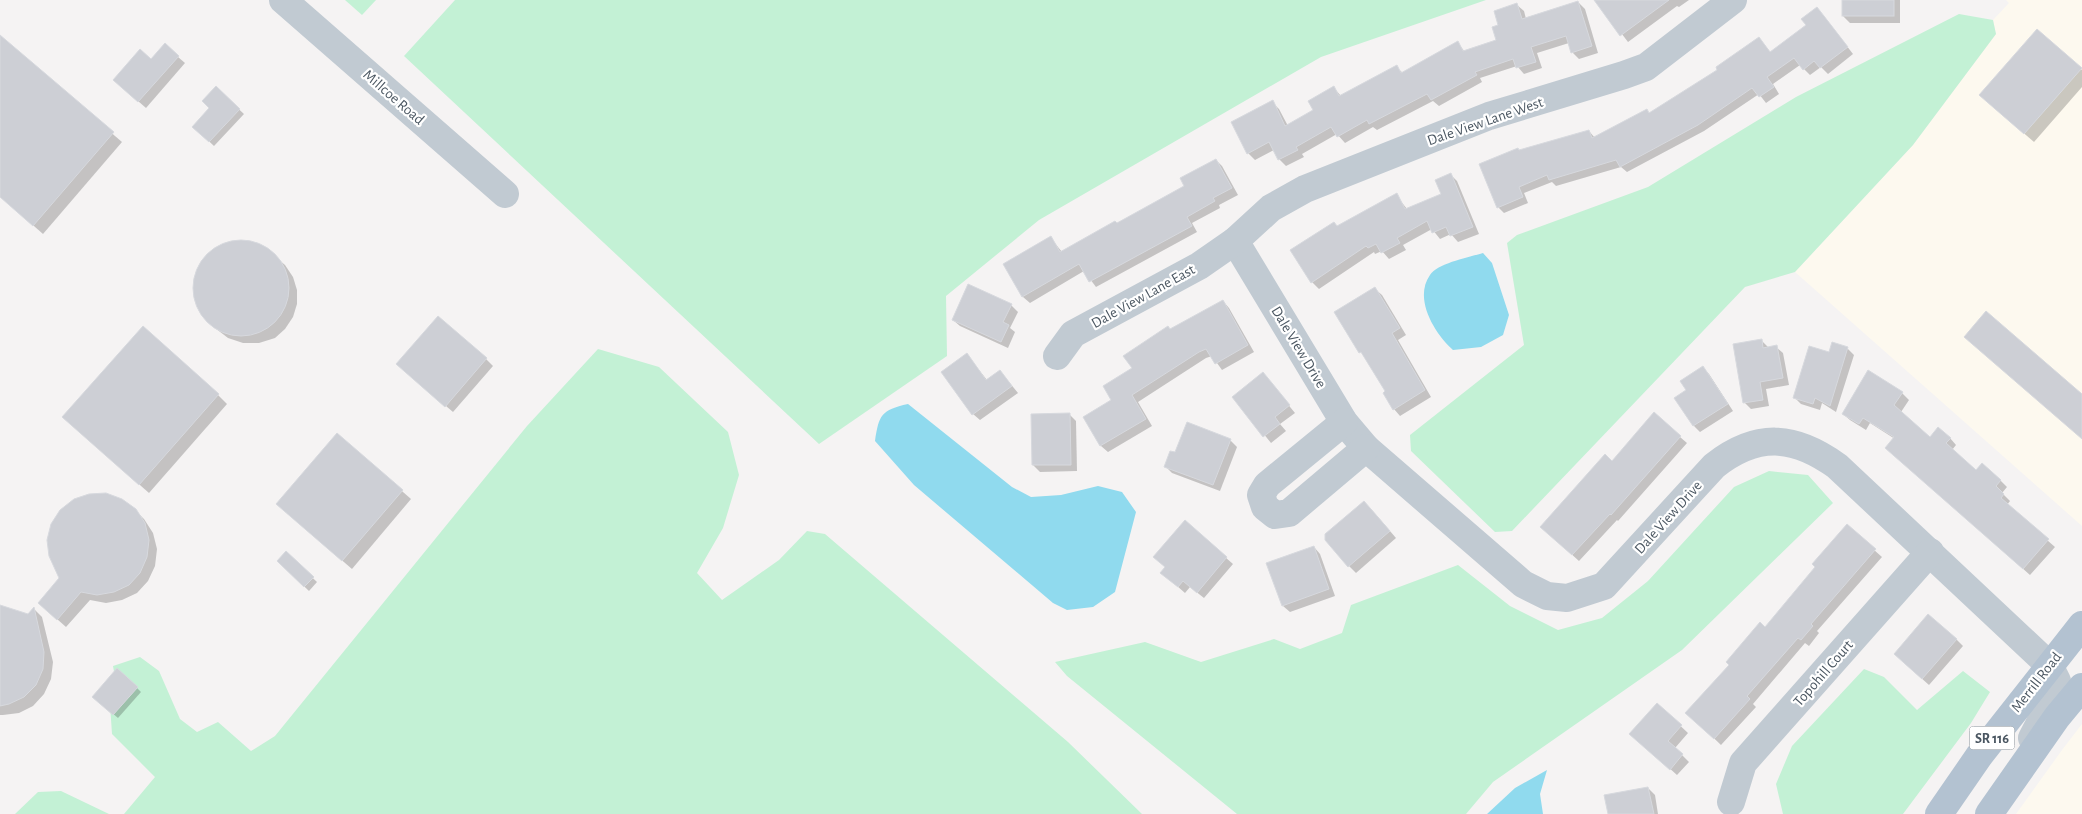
<svg xmlns="http://www.w3.org/2000/svg" width="2082" height="814" font-family="'Alegreya Sans',sans-serif">
<style>
.commercial{fill:#fdf9ef}
.green{fill:#c3f1d5}
.water{fill:#90daee}
.shadow{fill:#0003}
.building{fill:#cdcfd5;stroke:#d7d9de}
.lines{fill:none;stroke-linecap:round;stroke-linejoin:round}
.minor{stroke:#c1cad2;stroke-width:28}
.major{stroke:#b3c2d1;stroke-width:28}
.labels{text-anchor:middle;stroke-width:4.5;stroke-linejoin:round;paint-order:stroke}
.shield{fill:#fff;stroke:#808990;stroke-width:1}
.shield-label{font-size:14px;font-weight:bold;fill:#4a5661}
.street-label{font-size:15px;fill:#4a5661;stroke:#fff}
</style>
<rect width="100%" height="100%" fill="#f5f3f3"/>
<!-- commercial -->
<g class="commercial">
<path d="M2006,0H2082V526L1795,272L1913,145L1996,34L1993,20L2009,3Z"/>
<path d="M2082,724V814H2016L2062,750Z"/>
</g>
<!-- green -->
<g class="green">
<path d="M345,0H376L362,15Z"/>
<path d="M455,0H1486L1321,57L1039,220L946,296L947,356L819,444L404,56Z"/>
<path d="M1959,14L1993,20L1996,34L1913,145L1795,272L1745,287L1512,531L1495,532L1411,451L1410,435L1524,345L1507,243L1517,235L1648,187L1796,97Z"/>
<path d="M598,349L659,367L728,432L739,475L723,528L697,573L722,600L779,560L807,531L825,534L1068,742L1142,814H124L155,777L112,734L110,704L117,688L113,666L140,657L159,671L180,719L197,732L218,722L251,751L275,736L527,426Z"/>
<path d="M1769,471L1808,475L1833,503L1682,650L1493,782L1466,814H1237L1067,676L1055,662L1145,642L1201,662L1274,639L1300,649L1342,633L1351,605L1458,565L1510,606L1558,630L1602,618L1648,581L1734,487Z"/>
<path d="M1864,669L1884,677L1917,710L1963,671L1990,692L1971,723L1903,814H1783L1776,784L1792,746Z"/>
<path d="M61,791L109,814H15L38,792Z"/>
</g>
<!-- water -->
<g class="water">
<path d="M1483,253L1492,263L1509,315L1503,335L1481,347L1453,350C1435,334 1413,299 1430,275C1438,263 1470,257 1483,253Z"/>
<path d="M908,404L1012,487L1031,497L1061,495L1098,486L1122,492L1136,512L1115,592L1093,607L1067,610L1053,603L914,485L875,441C879,415 881,410 908,404Z"/>
<path d="M1547,770L1540,794L1543,814H1487L1515,788Z"/>
</g>
<!-- shadow -->
<g class="shadow">
<path d="M1596,0H1689L1679,7L1677,6L1628,42Z"/>
<path d="M1843,0H1913H1900V23H1850L1843,16Z"/>
<path d="M1578,2L1585,9L1598,53L1579,59L1572,52L1569,43L1537,53L1542,68L1524,74L1517,66L1480,78L1482,82L1439,106L1433,101L1377,130L1373,127L1345,143L1337,134L1302,154L1304,157L1286,166L1279,159L1274,150L1255,160L1248,153L1272,102L1279,109L1288,126L1314,110L1334,88L1341,96L1396,67L1403,73L1457,42L1465,52L1498,41L1500,26L1517,5L1524,11L1526,19Z"/>
<path d="M1823,15L1853,54L1828,74L1821,67L1810,75L1800,65L1773,84L1779,94L1766,103L1759,94L1704,131L1627,172L1621,167L1556,186L1552,182L1524,193L1528,203L1504,213L1498,207L1519,152L1589,131L1595,138L1650,114L1719,70L1759,38L1771,53Z"/>
<path d="M2037,31L2082,70V87L2034,142L1990,104Z"/>
<path d="M0,37L122,142L43,234L0,196Z"/>
<path d="M178,57L185,63L146,108L122,87L151,60Z"/>
<path d="M216,88L244,114L214,146L194,127L211,108Z"/>
<path d="M1216,160L1222,166L1238,195L1219,205L1220,208L1192,223L1197,232L1096,287L1084,271L1030,303L1023,297L1004,264L1050,237L1062,252L1186,187Z"/>
<path d="M1451,175L1457,181L1479,234L1458,242L1451,234L1440,239L1432,229L1403,245L1406,250L1389,259L1382,251L1375,254L1374,252L1319,289L1312,282L1337,227L1396,195L1407,209L1442,195Z"/>
<path d="M249,241L264,247L285,265L293,277L297,290V304L293,317L285,329L275,338L259,343H243L228,338L215,328L206,318L198,304L195,288L197,272L205,258L217,247L233,242Z"/>
<path d="M1375,289L1382,295L1406,335L1398,340L1431,397L1400,416L1394,409L1387,392L1336,313Z"/>
<path d="M1223,301L1229,308L1254,352L1222,370L1212,356L1206,358L1138,402L1152,426L1108,452L1101,446L1084,417L1112,401L1133,369L1170,330Z"/>
<path d="M1011,305L1018,312L1010,328L1015,332L1008,348L960,326L953,320Z"/>
<path d="M1761,340L1768,347H1776L1783,353L1789,385L1766,389L1769,406L1751,409L1744,402Z"/>
<path d="M1847,348L1854,355L1836,412L1822,403L1820,410L1801,404L1794,397L1830,354Z"/>
<path d="M967,355L987,380L1000,371L1018,393L980,420L973,414Z"/>
<path d="M486,359L493,366L453,412L405,371Z"/>
<path d="M1703,368L1709,374L1733,411L1700,432L1694,426L1676,398L1688,390Z"/>
<path d="M1263,374L1295,413L1280,424L1286,431L1271,443L1234,397Z"/>
<path d="M1902,393L1909,400L1901,412L1930,438H1950L1956,445L1952,450L1977,471L2000,480L2007,487L2002,493L2010,501L2007,505L2055,547L2030,575L1894,454L1895,439L1870,423L1866,430L1850,420L1843,414Z"/>
<path d="M218,395L227,404L149,493L73,426Z"/>
<path d="M1070,415L1076,421L1077,471L1040,472L1033,465Z"/>
<path d="M338,435L411,499L352,569L287,513Z"/>
<path d="M1680,437L1687,443L1618,521L1617,520L1579,561L1548,533L1612,462Z"/>
<path d="M1230,440L1237,447L1220,491L1172,473L1166,467L1176,454Z"/>
<path d="M1371,509L1396,538L1356,573L1349,566Z"/>
<path d="M135,510L144,519L153,533L157,549L155,566L148,581L137,593L122,600L106,603L90,600L66,627L48,611Z"/>
<path d="M1185,522L1233,564L1204,598L1190,587L1185,593L1169,579L1167,568Z"/>
<path d="M1847,526L1882,557L1817,631L1819,633L1809,646L1805,643L1753,704L1756,707L1721,745L1694,719L1817,567Z"/>
<path d="M1314,547L1320,554L1335,596L1290,612L1283,606Z"/>
<path d="M286,553L317,582L309,591L278,561Z"/>
<path d="M0,607L28,616L34,609L42,617L53,662L51,679L44,694L33,706L19,713L3,715H0Z"/>
<path d="M1956,639L1963,646L1929,685L1902,661Z"/>
<path d="M137,688L141,692L118,718L98,701Z"/>
<path d="M1657,704L1688,733L1675,748L1689,762L1677,775L1638,740Z"/>
<path d="M1648,788L1655,795L1658,814H1609Z"/>
</g>
<!-- building -->
<g class="building">
<path d="M1594,0H1669L1620,36Z"/>
<rect x="1842" y="0" width="52" height="16"/>
<path d="M1578,1L1592,46L1571,53L1566,36L1531,47L1536,62L1516,68L1513,59L1475,72L1477,75L1431,100L1427,94L1369,124L1367,120L1337,137L1331,127L1296,147L1298,150L1278,160L1269,142L1247,154L1231,122L1273,100L1285,126L1313,110L1308,101L1334,86L1339,96L1397,65L1401,73L1458,41L1463,51L1496,40L1492,27L1498,25L1494,11L1517,3L1522,19Z"/>
<path d="M1817,7L1848,47L1820,68L1814,61L1803,70L1794,58L1767,77L1774,87L1759,97L1752,88L1698,125L1620,167L1616,160L1549,180L1547,175L1519,187L1523,197L1497,208L1479,164L1518,148L1519,150L1589,130L1592,138L1647,109L1649,113L1717,70L1716,67L1759,37L1770,52L1806,25L1801,19Z"/>
<path d="M2037,29L2082,68L2024,134L1979,95Z"/>
<path d="M0,35L114,132L33,226L0,197Z"/>
<path d="M165,43L179,56L138,102L113,80L140,49L151,59Z"/>
<path d="M216,86L240,109L209,142L192,127L209,108L202,101Z"/>
<path d="M1216,159L1232,188L1213,198L1215,201L1187,217L1192,226L1089,282L1079,264L1022,297L1003,264L1051,236L1060,252L1115,221L1117,223L1184,186L1180,178Z"/>
<path d="M1451,173L1473,227L1450,236L1446,227L1432,233L1427,221L1397,238L1400,243L1381,253L1376,244L1368,248L1366,246L1311,283L1290,250L1334,222L1337,226L1397,193L1405,209L1441,194L1435,180Z"/>
<circle cx="241" cy="288" r="48"/>
<path d="M968,284L1012,304L1003,322L1009,325L1001,342L952,320Z"/>
<path d="M1375,287L1400,328L1392,333L1425,390L1393,410L1383,393L1385,391L1361,352L1359,353L1334,312Z"/>
<path d="M1223,300L1248,345L1215,364L1206,349L1199,352L1132,395L1146,419L1100,446L1083,417L1111,400L1103,386L1132,368L1123,356L1168,326L1170,329Z"/>
<path d="M1986,311L2082,394V439L1964,337Z"/>
<path d="M438,316L487,358L445,407L396,364Z"/>
<path d="M143,326L219,394L139,485L62,417Z"/>
<path d="M1762,339L1763,348L1777,345L1783,378L1760,382L1763,400L1743,403L1733,344Z"/>
<path d="M1832,342L1848,347L1830,406L1815,398L1813,404L1793,398L1809,346L1829,352Z"/>
<path d="M967,353L986,380L1000,370L1012,386L972,415L941,372Z"/>
<path d="M1703,366L1728,404L1693,426L1674,398L1686,390L1680,381Z"/>
<path d="M1868,370L1903,392L1894,405L1930,437L1938,427L1951,438L1946,443L1976,470L1982,463L2001,480L1996,486L2004,494L2001,498L2049,539L2023,569L1885,448L1894,437L1863,418L1859,424L1842,414Z"/>
<path d="M1263,372L1290,405L1275,417L1280,424L1263,437L1232,397Z"/>
<path d="M1654,412L1681,436L1611,515L1610,514L1572,555L1540,527L1605,454L1612,461Z"/>
<path d="M1070,413L1071,465H1032L1031,414Z"/>
<path d="M1187,422L1231,439L1213,485L1164,467L1170,451L1175,452Z"/>
<path d="M337,433L403,490L342,561L276,504Z"/>
<path d="M106,493L122,499L136,509L145,523L149,540L147,557L140,573L129,585L114,592L97,595L81,592L57,620L38,603L59,578L49,556L47,540L51,524L60,510L74,499L89,494Z"/>
<path d="M1364,501L1390,531L1348,567L1325,540V534Z"/>
<path d="M1185,520L1227,557L1197,593L1183,581L1178,587L1160,573L1165,567L1153,557Z"/>
<path d="M1847,524L1876,549L1811,624L1813,626L1801,640L1798,638L1747,696L1750,699L1714,739L1685,713L1729,665L1726,662L1760,622L1765,627L1815,567L1812,564Z"/>
<path d="M1314,546L1329,589L1282,606L1266,563Z"/>
<path d="M286,551L314,577L304,587L277,561Z"/>
<path d="M0,605L28,614L34,607L44,652L43,669L36,685L24,697L9,704L0,706Z"/>
<path d="M1928,614L1957,639L1922,679L1894,654Z"/>
<path d="M117,668L138,687L113,715L92,697Z"/>
<path d="M1657,703L1682,725L1668,741L1683,754L1670,770L1629,734Z"/>
<path d="M1648,787L1654,814H1608L1604,795Z"/>
</g>
<g class="lines">
<!-- minor -->
<g class="minor">
<path d="M283,0L505,194"/>
<path d="M1235,241L1344,422L1366,448L1523,584L1547,596L1567,598L1604,586L1714,466C1757,432 1794,435 1837,466L2049,665L2057,681L2054,696L2032,738"/>
<path d="M1057,356L1073,334L1199,266L1235,241L1271,208L1305,189L1489,116L1624,75L1646,67L1733,0"/>
<path d="M1344,422L1267,485L1261,495L1265,507L1275,515L1289,513L1366,448"/>
<path d="M1731,802L1743,763L1930,552"/>
</g>
<!-- major -->
<g class="major">
<path d="M1939,814L1979,756L2082,625"/>
<path d="M1989,814L2057,717L2082,687"/>
</g>
</g>
<g class="labels">
<!-- shield labels -->
<rect class="shield" x="1969.5" y="726.5" width="45" height="23" rx="4"/>
<g class="shield-label">
<text x="1992" y="743">SR 116</text>
</g>
<!-- street labels -->
<g class="street-label">
<text transform="translate(394 97) rotate(41)" y="5">Millcoe Road</text>
<text transform="translate(1485 121) rotate(-19)" y="5">Dale View Lane West</text>
<text transform="translate(1143 296) rotate(-29)" y="5">Dale View Lane East</text>
<text transform="translate(1299 347) rotate(59)" y="5">Dale View Drive</text>
<text transform="translate(1668 517) rotate(-48)" y="5">Dale View Drive</text>
<text transform="translate(1823 673) rotate(-49)" y="5">Topohill Court</text>
<text transform="translate(2036 682) rotate(-52)" y="5">Merrill Road</text>
</g>
</g>
</svg>
